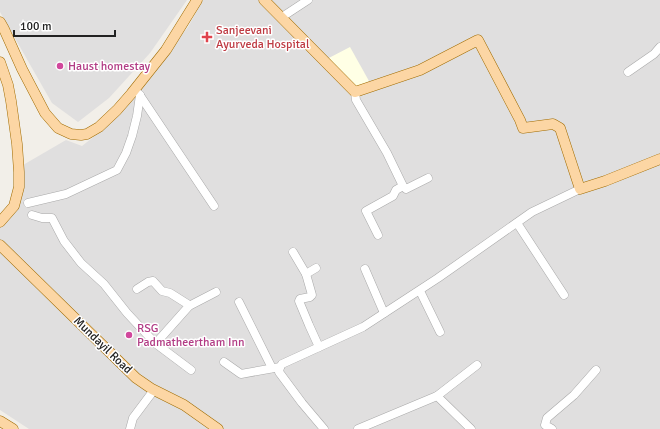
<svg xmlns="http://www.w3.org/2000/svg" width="660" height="429" font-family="Signika,sans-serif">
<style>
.residential{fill:#e0dfdf}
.education{fill:#ffffe5}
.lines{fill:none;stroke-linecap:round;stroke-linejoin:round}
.minor-casing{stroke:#a9a9a9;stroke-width:9}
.major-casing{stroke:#a06b00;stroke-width:11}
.minor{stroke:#fff;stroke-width:8}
.major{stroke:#fcd6a4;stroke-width:10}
.health-dot{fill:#e0444e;stroke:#fff;stroke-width:1.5}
.hotel-dot{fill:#d1479c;stroke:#fff;stroke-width:1.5}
.labels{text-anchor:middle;stroke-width:3;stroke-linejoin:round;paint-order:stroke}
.health-label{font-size:12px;fill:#be3a42;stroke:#fff;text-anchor:start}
.hotel-label{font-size:12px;fill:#b23c85;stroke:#fff;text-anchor:start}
.street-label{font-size:12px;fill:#222;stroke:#fff}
</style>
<rect width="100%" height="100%" fill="#f2efe9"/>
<!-- residential -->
<g class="residential">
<path d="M0,0H187L150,53L109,98L78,122L52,103L0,12Z"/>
<path d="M203,0H660V429H29L0,410V222L15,210L23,165L66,140L82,146L105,128L130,102L155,72L172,47L188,27Z"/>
</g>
<!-- education -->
<path class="education" d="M350,47L369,81L355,91L325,60Z"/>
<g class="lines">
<!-- minor casing -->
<g class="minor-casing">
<g id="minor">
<path d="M282,17L308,0"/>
<path d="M628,72L654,54L660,47"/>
<path d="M355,92L356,100L387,153L403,186L406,189L428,178"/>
<path d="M139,94L214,206"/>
<path d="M28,203L66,194L117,170L126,153L132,136L137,116L140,95"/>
<path d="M32,215L42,218H52L64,241L81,263L104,284L127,313L155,343L157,342L189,306V305L170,293L162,291L153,281L148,282L137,289"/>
<path d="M517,223L564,295"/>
<path d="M378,235L366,211L393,196L396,190L403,186"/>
<path d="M293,252L306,274"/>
<path d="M316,268L306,274L312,295L310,297L300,299L299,301L309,325L319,347"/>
<path d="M365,269L384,313"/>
<path d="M420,291L440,332"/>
<path d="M239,302L272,368"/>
<path d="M189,306L216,292"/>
<path d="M155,343L191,370"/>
<path d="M224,362L241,374L280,367L282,364L363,327L438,278L532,212L580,189"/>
<path d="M280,367L279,372L302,403L324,429"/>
<path d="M437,396L477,365"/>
<path d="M130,429L133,418L154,390"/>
<path d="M358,429L437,396L471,429"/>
<path d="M552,429L545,425L547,418L574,395L596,370"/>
</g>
</g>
<!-- major casing -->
<g class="major-casing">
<g id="major">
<path d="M264,0L355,92L420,70L478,40L520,120L523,128L553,124L560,128L580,189L605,181L660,159"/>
<path d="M0,22L4,29L22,69L45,113L58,128L71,134L81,135L87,134L99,127L117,110L131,94L166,50L197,0"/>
<path d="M0,62L8,85L11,101L17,144L19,172V187L14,206L0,222"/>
<path d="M0,245L136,378L152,389L184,405L218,429"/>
<path d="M0,421L13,429"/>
</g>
</g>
<!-- minor -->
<use href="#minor" class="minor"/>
<!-- major -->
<use href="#major" class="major"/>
</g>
<!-- markers -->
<path class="health-dot" d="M205 31h4v4h4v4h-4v4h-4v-4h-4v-4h4z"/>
<g class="hotel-dot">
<circle cx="60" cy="66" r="4"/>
<circle cx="129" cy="335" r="4"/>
</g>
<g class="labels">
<!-- health labels -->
<g class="health-label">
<text x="216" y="34">Sanjeevani<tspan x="216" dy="14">Ayurveda Hospital</tspan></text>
</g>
<!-- hotel labels -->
<g class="hotel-label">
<text x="68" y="70">Haust homestay</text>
<text x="137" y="332">RSG<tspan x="137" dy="14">Padmatheertham Inn</tspan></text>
</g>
<!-- street labels -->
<g class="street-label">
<text transform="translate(103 345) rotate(44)" y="4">Mundayil Road</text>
</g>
</g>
<!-- scale -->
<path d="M14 30v6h101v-6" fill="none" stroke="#222222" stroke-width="2"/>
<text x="20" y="30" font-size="12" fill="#222222" stroke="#ffffff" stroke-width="3" paint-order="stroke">100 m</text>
</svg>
